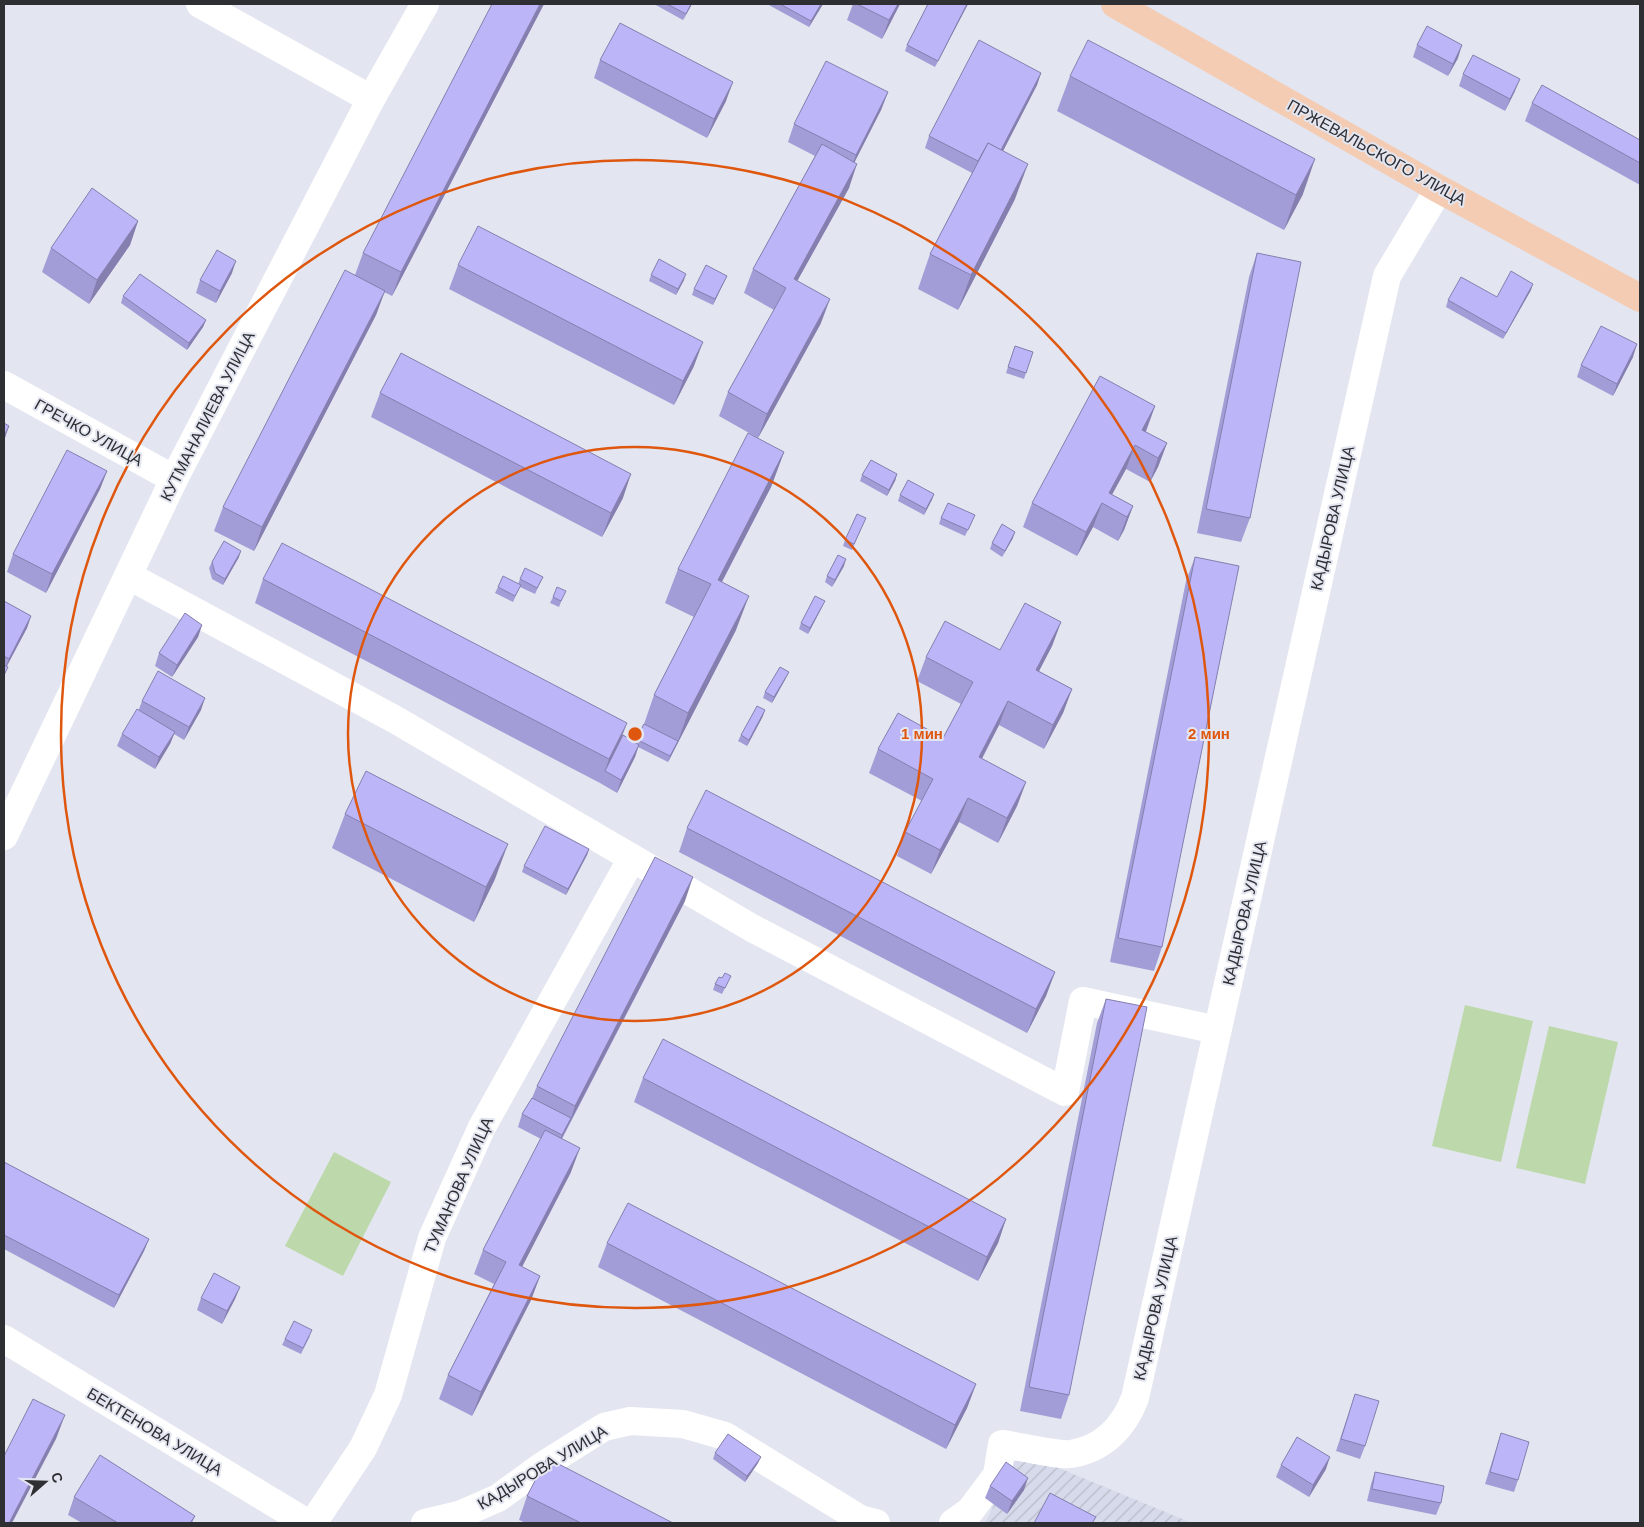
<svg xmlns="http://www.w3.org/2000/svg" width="1644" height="1527" font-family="Arial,sans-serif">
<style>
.industrial{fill:url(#industrial-furrows)}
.grass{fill:#bdd9ab}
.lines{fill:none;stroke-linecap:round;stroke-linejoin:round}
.minor{stroke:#fff;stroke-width:28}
.major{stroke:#f4cbb3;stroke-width:28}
.wall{fill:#a29dd6}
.shaded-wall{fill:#847fae}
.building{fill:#bcb6f9;stroke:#847fae}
.ring{fill:none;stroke:#df570e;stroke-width:2.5}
.labels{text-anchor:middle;stroke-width:4;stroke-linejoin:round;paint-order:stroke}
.street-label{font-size:16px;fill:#2e2f33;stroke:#e3e6f0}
.centre{fill:#df570e;stroke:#e3e6f0;stroke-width:2.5}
.ring-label{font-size:15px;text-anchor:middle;font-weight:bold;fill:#df570e;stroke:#e3e6f0;stroke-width:4;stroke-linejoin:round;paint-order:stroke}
</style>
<defs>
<pattern id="industrial-furrows" width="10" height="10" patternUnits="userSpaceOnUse" patternTransform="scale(1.25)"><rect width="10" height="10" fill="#d6daea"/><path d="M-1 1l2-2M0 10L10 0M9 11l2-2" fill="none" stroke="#b8bbc9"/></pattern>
</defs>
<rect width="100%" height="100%" fill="#e3e6f0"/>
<!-- industrial -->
<path class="industrial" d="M1020,1452L1192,1523H985Z"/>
<!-- grass -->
<g class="grass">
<path d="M1465,1005L1533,1021L1501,1162L1432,1146Z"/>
<path d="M1549,1026L1618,1042L1585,1184L1516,1168Z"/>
<path d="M334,1152L391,1182L343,1276L285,1246Z"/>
</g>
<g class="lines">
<!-- minor -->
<g class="minor">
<path d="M200,4L371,99"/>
<path d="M4,385L174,479"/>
<path d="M129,576L396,720L752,928L1065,1092L1083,1001L1217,1030"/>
<path d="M4,836L174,479L371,99L425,4"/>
<path d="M4,1339L307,1523"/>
<path d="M313,1523L363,1448L388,1395L432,1238L482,1127L632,858"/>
<path d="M425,1523L459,1515L498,1498L542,1466L604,1427L630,1421L683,1424L725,1436L860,1519L876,1523"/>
<path d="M953,1523L970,1511L997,1475L1002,1444C1017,1446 1059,1456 1071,1454C1103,1449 1124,1427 1135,1398L1387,276L1439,189"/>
</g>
<!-- major -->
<path class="major" d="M1115,4L1439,189L1640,298"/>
</g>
<!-- wall -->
<g class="wall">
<path d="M544,4L392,296L384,292L376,315L254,551L214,531L223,507L355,275L363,253Z"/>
<path d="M654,4H692L683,20Z"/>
<path d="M767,4H823L809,27Z"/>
<path d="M853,4H900L882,39L847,20Z"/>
<path d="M928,4H968L935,67L905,51L907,45Z"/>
<path d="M1417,45L1458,58L1448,76L1413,57Z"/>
<path d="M600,60L726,101L707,138L594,78Z"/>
<path d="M1041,73L1037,85L1003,151L1015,199L958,310L918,289L930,254L972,173L925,148L929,136Z"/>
<path d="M1463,74L1515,91L1505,111L1459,86Z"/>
<path d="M1070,76L1303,194L1284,230L1057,111Z"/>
<path d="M888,92L881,110L854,163L849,188L797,281L821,323L758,438L719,416L728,392L774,310L744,293L753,269L815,156L788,142L794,124Z"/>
<path d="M1532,103L1640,140V185L1525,121Z"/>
<path d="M138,221L130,245L89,304L42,272L51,248Z"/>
<path d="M1257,253L1250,518L1241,542L1197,533L1249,277Z"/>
<path d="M458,265L694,366L674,405L449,289Z"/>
<path d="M232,273L216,303L196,293L200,280Z"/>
<path d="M651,275L684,280L676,295L649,281Z"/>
<path d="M727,276L713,305L692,295L694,289Z"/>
<path d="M1531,290L1503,339L1446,307L1448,300L1497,297Z"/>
<path d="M123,296L206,320L203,327L187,350L121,303Z"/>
<path d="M1015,346L1033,352L1024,379L1006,373Z"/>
<path d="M1633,357L1613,396L1577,377L1581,365Z"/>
<path d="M380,393L623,498L602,537L371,417Z"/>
<path d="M1155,406L1146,432L1167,443L1158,467L1150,482L1126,469L1112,495L1133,506L1124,530L1118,541L1093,527L1077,556L1023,527L1032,503Z"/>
<path d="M784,452L771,487L722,582L736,630L668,762L638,747L635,757L617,793L600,783L255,603L263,579L623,735L635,742L644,724L654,695L694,617L665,603L678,569Z"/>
<path d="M107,471L100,489L46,593L7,572L13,554Z"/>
<path d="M897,474L895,481L887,496L860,481L862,475Z"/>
<path d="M934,494L924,515L898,501L900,495Z"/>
<path d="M866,518L852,550L843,546L845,540Z"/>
<path d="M941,518L972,522L965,536L939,524Z"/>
<path d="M1013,538L1002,557L990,549L992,543Z"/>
<path d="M239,557L223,585L212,579L209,568L212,562Z"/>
<path d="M1195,557L1162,947L1154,971L1110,962L1186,581Z"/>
<path d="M844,566L832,587L825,582L827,576Z"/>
<path d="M543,577L535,594L520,587L513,602L495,593L498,587L518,584L520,579Z"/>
<path d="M553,597H563L559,607L550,603Z"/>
<path d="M4,601L31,616L27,628L7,666L4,679Z"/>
<path d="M822,607L808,634L799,629L801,623Z"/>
<path d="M1061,622L1052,646L1039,671L1072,689L1063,713L1044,749L999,725L982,759L1026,782L1017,806L998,843L959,822L931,874L897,856L905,832L922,801L869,773L878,749L943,738L961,704L917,681L926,657L1000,650Z"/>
<path d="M202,625L198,637L172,677L155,666L159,653Z"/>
<path d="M786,678L772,703L763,698L765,692Z"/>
<path d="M142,701L201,710L184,740L174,734L170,744L155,769L117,746L122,734L139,709Z"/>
<path d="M763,716L747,746L738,741L741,735Z"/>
<path d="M345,814L495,879L474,922L332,848Z"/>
<path d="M687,828L1055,972L1046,996L1027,1033L679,852Z"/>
<path d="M589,849L587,855L566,895L522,872L524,866Z"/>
<path d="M685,901L562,1139L571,1172L522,1267L540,1276L531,1300L472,1416L439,1399L448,1375L494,1284L474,1274L483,1250L541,1139L518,1127L522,1114L532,1098L537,1086Z"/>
<path d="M728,982L722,994L713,990L715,984Z"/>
<path d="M1106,999L1069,1395L1061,1419L1020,1411L1097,1023Z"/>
<path d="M643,1078L1006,1219L998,1243L978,1281L634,1102Z"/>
<path d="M4,1162L149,1239L144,1251L114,1308L4,1249Z"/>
<path d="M607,1243L976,1384L967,1408L946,1449L598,1267Z"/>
<path d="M240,1287L235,1299L222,1324L197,1310L201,1298Z"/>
<path d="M310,1336L301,1354L282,1345L285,1339Z"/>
<path d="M1355,1394L1365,1446L1360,1459L1336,1451Z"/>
<path d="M1501,1433L1518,1480L1514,1492L1485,1484L1497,1446Z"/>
<path d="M715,1453L758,1463L745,1482L713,1459Z"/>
<path d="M1281,1465L1326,1469L1309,1497L1276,1477Z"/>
<path d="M1375,1472L1441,1503L1436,1515L1367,1501L1371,1484Z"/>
<path d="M990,1486L1024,1490L1007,1514L985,1498Z"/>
<path d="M527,1496L673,1523H526L519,1520Z"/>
<path d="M74,1497L195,1516L192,1523H82L68,1515Z"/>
</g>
<!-- shaded-wall -->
<g class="shaded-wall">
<path d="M540,4H544L392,296L401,272Z"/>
<path d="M691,4H692L683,20Z"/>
<path d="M821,4H823L809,27L811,21Z"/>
<path d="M898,4H900L882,39L889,20Z"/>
<path d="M967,4H968L935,67L938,61Z"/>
<path d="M1462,45L1458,58L1448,76L1453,64Z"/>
<path d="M1041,73L1037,85L988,180L992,168Z"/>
<path d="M1520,79L1515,91L1505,111L1510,99Z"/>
<path d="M733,82L726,101L707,138L714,119Z"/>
<path d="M888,92L881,110L849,173L856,155Z"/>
<path d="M1315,159L1303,194L1284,230L1296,195Z"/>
<path d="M857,164L849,188L785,303L794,279Z"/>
<path d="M1028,164L1015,199L958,310L971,275Z"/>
<path d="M138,221L130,245L89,304L97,280Z"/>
<path d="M236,261L232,273L216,303L220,291Z"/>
<path d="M686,274L684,280L676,295L678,289Z"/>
<path d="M727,276L724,282L713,305L715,299Z"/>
<path d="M1533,284L1531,290L1503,339L1506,333Z"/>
<path d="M385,291L376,315L254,551L262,527Z"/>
<path d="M830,299L821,323L758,438L767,414Z"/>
<path d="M206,320L203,327L187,350L189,343Z"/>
<path d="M703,342L694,366L674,405L683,381Z"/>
<path d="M1637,344L1633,357L1613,396L1617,384Z"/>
<path d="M1155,406L1146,430L1138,447L1142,430Z"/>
<path d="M9,426L5,438L4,440V436Z"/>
<path d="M1167,443L1158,467L1150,482L1158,458Z"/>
<path d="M1135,445L1126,469L1106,505L1109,493Z"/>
<path d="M784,452L771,487L705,614L718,580Z"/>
<path d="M107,471L100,489L46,593L52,574Z"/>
<path d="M631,474L623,498L602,537L611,513Z"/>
<path d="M897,474L895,481L887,496L889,490Z"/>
<path d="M934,494L932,500L924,515L926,509Z"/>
<path d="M1102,503L1093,527L1077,556L1086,532Z"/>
<path d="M1133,506L1124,530L1118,541L1127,517Z"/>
<path d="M1015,532L1013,538L1002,557L1005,551Z"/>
<path d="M241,551L239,557L223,585L225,579Z"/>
<path d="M846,559L844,566L832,587L835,580Z"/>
<path d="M749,596L736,630L668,762L670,756L678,741L688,713Z"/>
<path d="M825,601L822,607L808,634L810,628Z"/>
<path d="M31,616L27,628L4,671L9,659Z"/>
<path d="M1061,622L1052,646L1027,694L1036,670Z"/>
<path d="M202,625L198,637L172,677L177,665Z"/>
<path d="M789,672L786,678L772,703L774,697Z"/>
<path d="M1072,689L1063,713L1044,749L1053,725Z"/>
<path d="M205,698L201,710L184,740L189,727Z"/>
<path d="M1008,701L999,725L970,781L979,757Z"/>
<path d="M765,710L763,716L747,746L749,740Z"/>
<path d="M627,723L618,747L605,771L609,759Z"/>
<path d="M175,732L170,744L155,769L159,757Z"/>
<path d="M639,745L635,757L617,793L621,780Z"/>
<path d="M1026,782L1017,806L998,843L1007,818Z"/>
<path d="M968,798L959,822L931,874L940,850Z"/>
<path d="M508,844L495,879L474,922L486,887Z"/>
<path d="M589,849L587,855L566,895L568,889Z"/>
<path d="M693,877L685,901L557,1147L562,1135L571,1118L575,1106Z"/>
<path d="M1055,972L1046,996L1027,1033L1036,1009Z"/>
<path d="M580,1148L571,1172L510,1290L519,1265Z"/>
<path d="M1006,1219L998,1243L978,1281L987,1257Z"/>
<path d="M149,1239L144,1251L114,1308L119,1295Z"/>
<path d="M540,1276L531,1300L472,1416L481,1392Z"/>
<path d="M240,1287L235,1299L222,1324L227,1311Z"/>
<path d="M976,1384L967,1408L946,1449L955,1425Z"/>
<path d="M65,1415L56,1439L12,1523H9Z"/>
<path d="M761,1457L758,1463L745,1482L747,1476Z"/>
<path d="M1330,1457L1326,1469L1309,1497L1313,1485Z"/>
<path d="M1028,1478L1024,1490L1007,1514L1012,1501Z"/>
</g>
<!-- building -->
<g class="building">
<path d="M492,4H540L401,272L363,253Z"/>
<path d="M667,4H691L686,14Z"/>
<path d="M780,4H821L811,21Z"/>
<path d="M857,4H898L889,20Z"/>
<path d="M928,4H967L938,61L907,45Z"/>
<path d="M620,23L733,82L714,119L600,60Z"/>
<path d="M1427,26L1462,45L1453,64L1417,45Z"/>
<path d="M979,40L1041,73L1001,150L988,143L978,161L929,136Z"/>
<path d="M1088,40L1315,159L1296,195L1070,76Z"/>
<path d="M1473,55L1520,79L1510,99L1463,74Z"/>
<path d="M826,61L888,92L856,155L794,124Z"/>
<path d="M1542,85L1640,140V163L1532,103Z"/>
<path d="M988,143L1028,164L971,275L930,254Z"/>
<path d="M822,144L857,164L794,279L830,299L767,414L728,392L786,288L753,269Z"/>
<path d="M92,188L138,221L97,280L51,248Z"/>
<path d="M478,226L703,342L683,381L458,265Z"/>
<path d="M217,250L236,261L220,291L200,280Z"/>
<path d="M1257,253L1301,262L1250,518L1206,509Z"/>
<path d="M659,259L686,274L678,289L651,275Z"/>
<path d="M706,265L727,276L715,299L694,289Z"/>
<path d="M345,270L385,291L262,527L223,507Z"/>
<path d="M1511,271L1533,284L1506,333L1448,300L1461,277L1497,297Z"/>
<path d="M140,274L206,320L189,343L123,296Z"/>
<path d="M1601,326L1637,344L1617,384L1581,365Z"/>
<path d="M1015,346L1033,352L1026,373L1008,367Z"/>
<path d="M401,353L631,474L611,513L380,393Z"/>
<path d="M1100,376L1155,406L1142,430L1167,443L1158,458L1135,445L1109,493L1133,506L1127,517L1102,503L1086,532L1032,503Z"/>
<path d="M4,423L9,426L4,436Z"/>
<path d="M748,433L784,452L718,580L749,596L688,713L654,695L711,584L678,569Z"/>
<path d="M67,450L107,471L52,574L13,554Z"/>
<path d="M871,460L897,474L889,490L862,475Z"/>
<path d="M908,480L934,494L926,509L900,495Z"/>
<path d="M948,503L975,515L968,530L941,518Z"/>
<path d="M857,514L866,518L854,544L845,540Z"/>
<path d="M1002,524L1015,532L1005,551L992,543Z"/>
<path d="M224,541L241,551L225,579L215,573L212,562Z"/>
<path d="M282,543L627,723L609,759L263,579Z"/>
<path d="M838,555L846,559L835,580L827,576Z"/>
<path d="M1195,557L1239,566L1162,947L1118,938Z"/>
<path d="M525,568L543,577L537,588L520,579Z"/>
<path d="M503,576L521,585L515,596L498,587Z"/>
<path d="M557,587L566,591L561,601L553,597Z"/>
<path d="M815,596L825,601L810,628L801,623Z"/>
<path d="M4,601L31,616L9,659L4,656Z"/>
<path d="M1025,603L1061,622L1036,670L1072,689L1053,725L1008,701L979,757L1026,782L1007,818L968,798L940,850L905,832L933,779L878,749L898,713L943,738L973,682L926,657L945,621L1000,650Z"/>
<path d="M185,613L202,625L177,665L159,653Z"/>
<path d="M4,665L8,667L4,675Z"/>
<path d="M780,667L789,672L774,697L765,692Z"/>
<path d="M158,671L205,698L189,727L142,701Z"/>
<path d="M757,706L765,710L749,740L741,735Z"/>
<path d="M137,709L175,732L159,757L122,734Z"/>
<path d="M644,724L678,741L670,756L636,739Z"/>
<path d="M623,735L639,745L621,780L605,771Z"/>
<path d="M366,771L508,844L486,887L345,814Z"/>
<path d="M706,790L1055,972L1036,1009L687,828Z"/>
<path d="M545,826L589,849L568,889L524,866Z"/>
<path d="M655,857L693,877L575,1106L537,1086Z"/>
<path d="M725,973L731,976L725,988L715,984L719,977L722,978Z"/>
<path d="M1106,999L1147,1007L1069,1395L1029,1387Z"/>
<path d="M663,1039L1006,1219L987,1257L643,1078Z"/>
<path d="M532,1098L571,1118L562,1135L522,1114Z"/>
<path d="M545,1130L580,1148L519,1265L540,1276L481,1392L448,1375L506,1262L483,1250Z"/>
<path d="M4,1162L149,1239L119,1295L4,1235Z"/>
<path d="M628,1203L976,1384L955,1425L607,1243Z"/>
<path d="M214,1273L240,1287L227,1311L201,1298Z"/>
<path d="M294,1321L312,1330L303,1348L285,1339Z"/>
<path d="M1355,1394L1379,1401L1365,1446L1341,1439Z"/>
<path d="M33,1399L65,1415L9,1523H4V1456Z"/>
<path d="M1501,1433L1529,1442L1518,1480L1490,1472Z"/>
<path d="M728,1434L761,1457L747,1476L715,1453Z"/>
<path d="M1297,1437L1330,1457L1313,1485L1281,1465Z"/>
<path d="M100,1455L195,1516L190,1523H118L74,1497Z"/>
<path d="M547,1458L673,1523H581L527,1496Z"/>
<path d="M1006,1462L1028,1478L1012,1501L990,1486Z"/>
<path d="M1375,1472L1444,1486L1441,1503L1372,1489Z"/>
<path d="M1050,1493L1096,1517L1092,1523H1034Z"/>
</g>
<!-- distance rings -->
<g class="ring">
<circle cx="635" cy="734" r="287"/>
<circle cx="635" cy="734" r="574"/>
</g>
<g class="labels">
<!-- street labels -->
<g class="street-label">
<text transform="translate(1377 152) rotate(29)" y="6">ПРЖЕВАЛЬСКОГО УЛИЦА</text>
<text transform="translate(207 416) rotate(-63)" y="6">КУТМАНАЛИЕВА УЛИЦА</text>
<text transform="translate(89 432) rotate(29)" y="6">ГРЕЧКО УЛИЦА</text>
<text transform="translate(1332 518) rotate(-77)" y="6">КАДЫРОВА УЛИЦА</text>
<text transform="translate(1244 913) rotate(-77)" y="6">КАДЫРОВА УЛИЦА</text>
<text transform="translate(458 1185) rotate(-66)" y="6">ТУМАНОВА УЛИЦА</text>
<text transform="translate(1155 1308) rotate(-77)" y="6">КАДЫРОВА УЛИЦА</text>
<text transform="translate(155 1431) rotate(31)" y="6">БЕКТЕНОВА УЛИЦА</text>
<text transform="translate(542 1467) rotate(-31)" y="6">КАДЫРОВА УЛИЦА</text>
</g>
</g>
<circle cx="635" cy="734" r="8" class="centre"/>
<g class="ring-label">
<text x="922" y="739">1 мин</text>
<text x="1209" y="739">2 мин</text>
</g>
<!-- border -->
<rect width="1644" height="1527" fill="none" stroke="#2e2f33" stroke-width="10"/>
<!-- north arrow -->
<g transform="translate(45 1482) rotate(70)" stroke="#e3e6f0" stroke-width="4" paint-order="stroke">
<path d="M0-4L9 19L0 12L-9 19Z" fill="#2e2f33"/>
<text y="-8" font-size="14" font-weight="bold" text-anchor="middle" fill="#2e2f33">С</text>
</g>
</svg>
